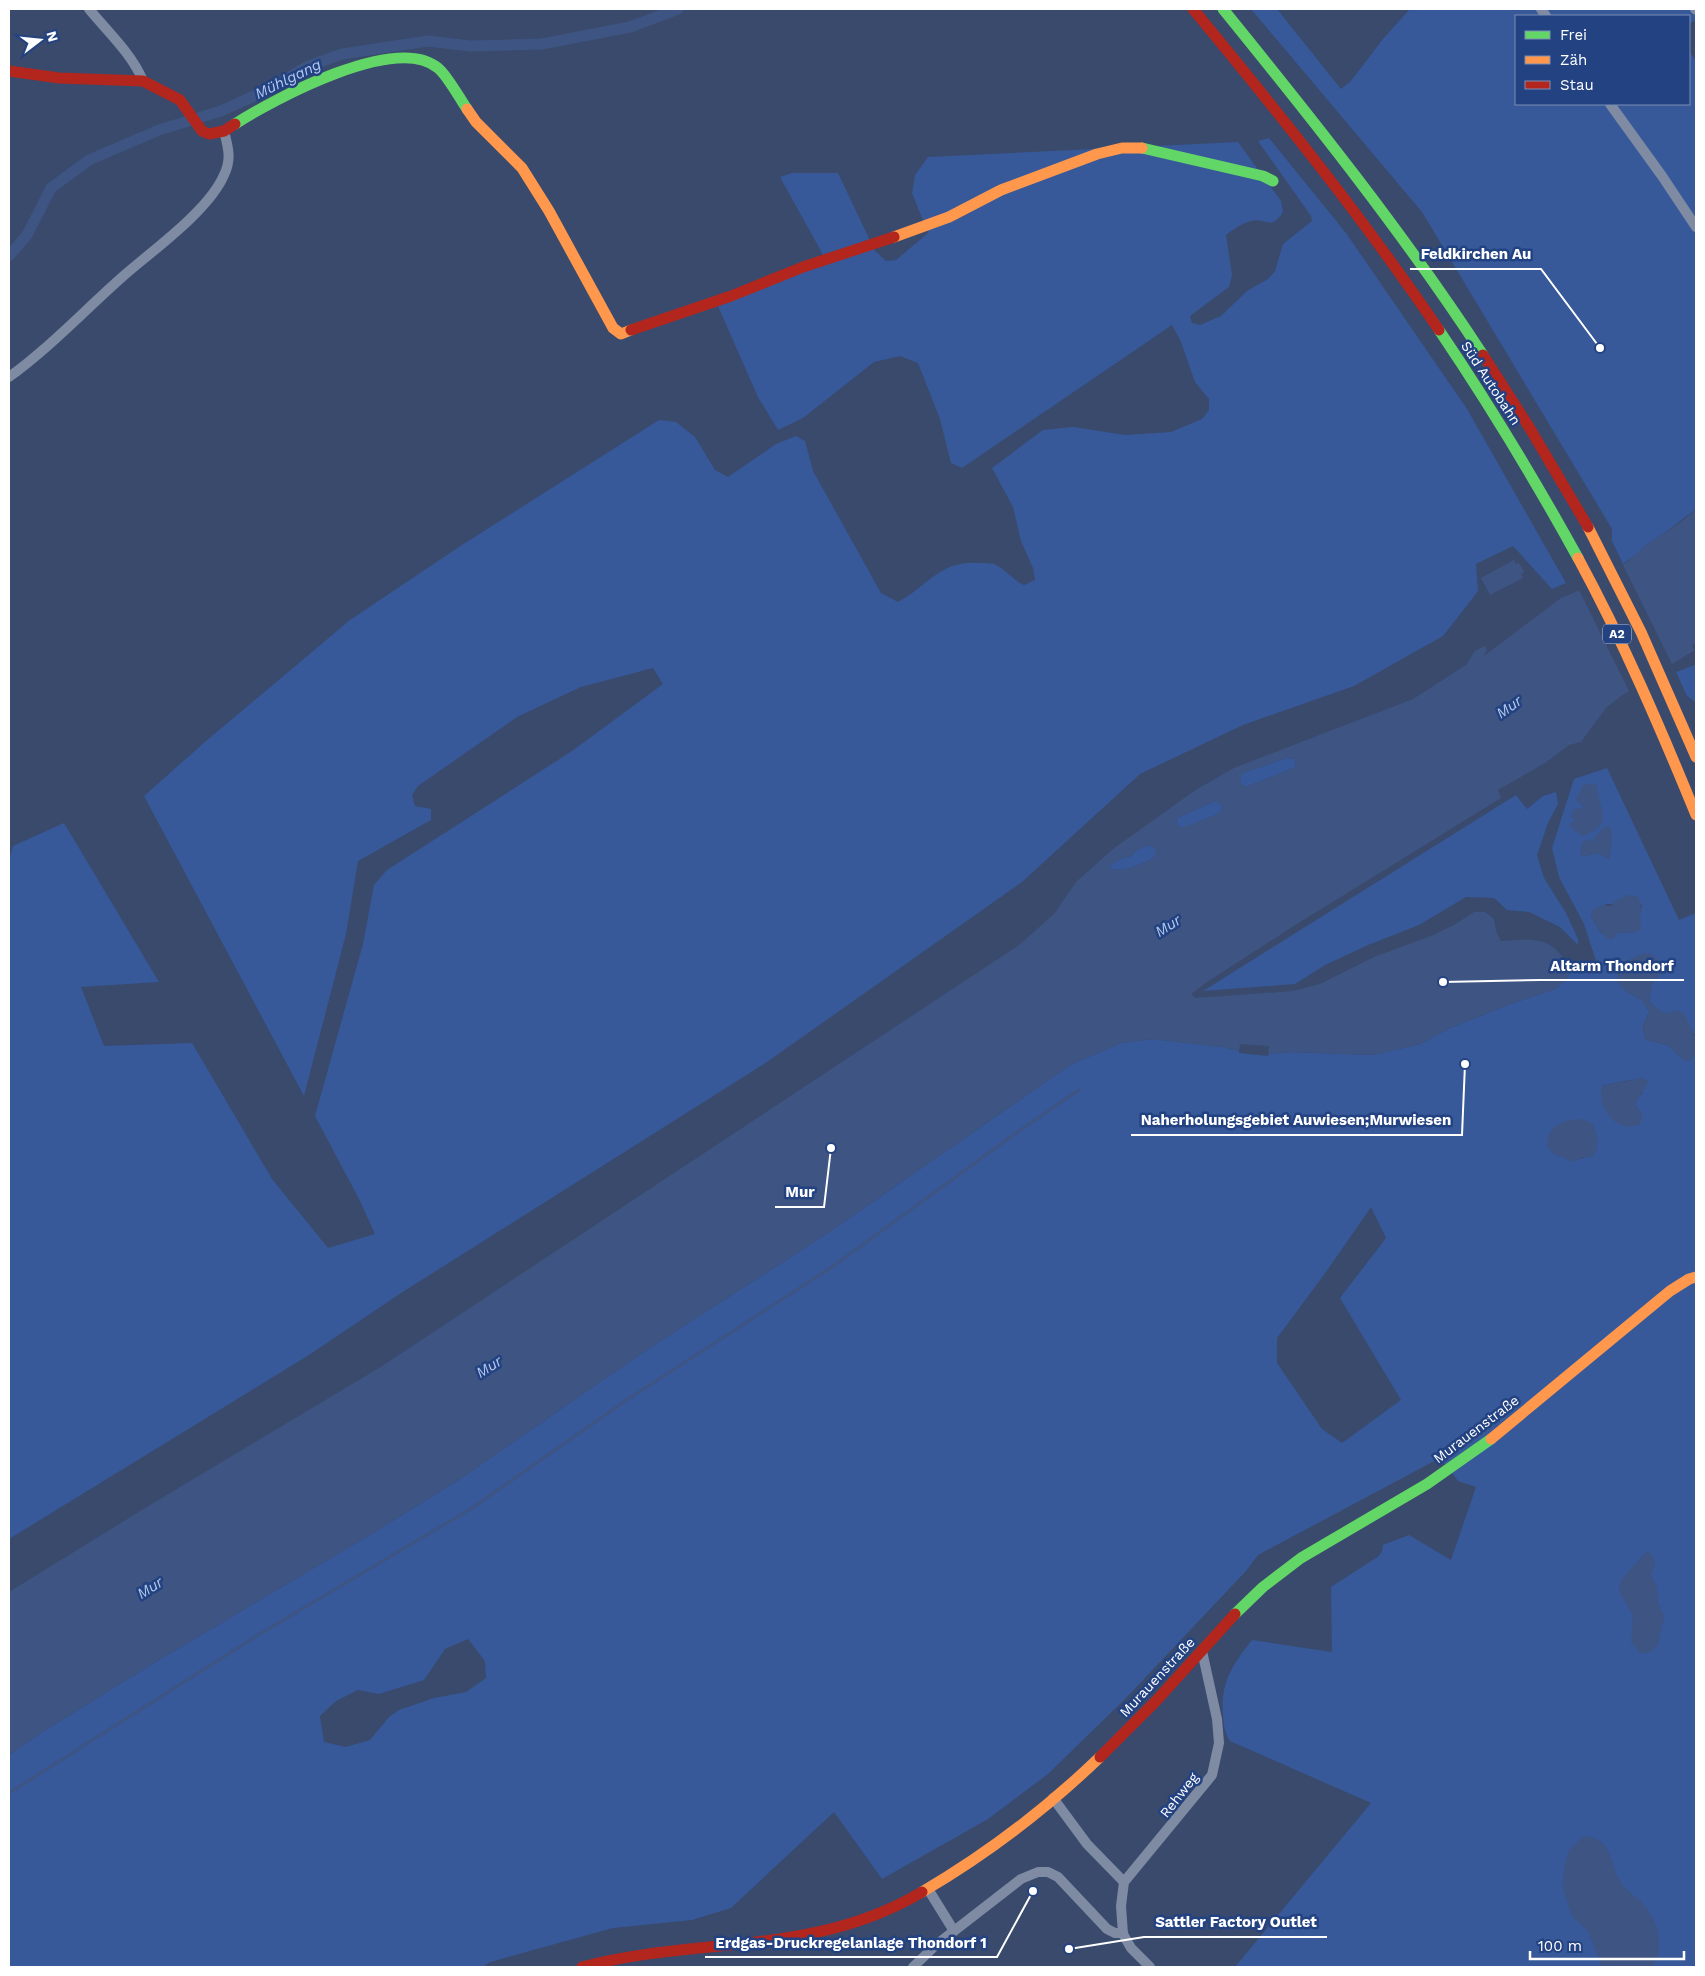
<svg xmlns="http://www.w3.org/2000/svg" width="1705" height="1976" font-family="'Work Sans',sans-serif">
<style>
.green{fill:#375999;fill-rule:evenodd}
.water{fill:#3e5482;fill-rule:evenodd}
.pier{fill:#394a6c}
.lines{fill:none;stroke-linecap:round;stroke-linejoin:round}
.stream{stroke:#3e5482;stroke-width:3}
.canal{stroke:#3e5482;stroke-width:11}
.street{stroke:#7f8ba2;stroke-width:10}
.fast{stroke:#63d668;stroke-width:11}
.slow{stroke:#ff974d;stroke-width:11}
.jam{stroke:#b3261e;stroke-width:11}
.labels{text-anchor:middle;stroke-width:5;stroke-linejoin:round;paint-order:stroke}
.shield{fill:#234282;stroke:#bdc6da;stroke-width:1}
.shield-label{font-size:12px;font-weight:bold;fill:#fff}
.street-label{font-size:14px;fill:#fff;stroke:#234282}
.water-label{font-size:15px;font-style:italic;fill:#b6caef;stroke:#234282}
.leader{fill:none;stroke:#fff;stroke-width:2}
.callout-dot{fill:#fff;stroke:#234282;stroke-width:2}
.callout-label{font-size:15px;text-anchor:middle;font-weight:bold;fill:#fff;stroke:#234282;stroke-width:5;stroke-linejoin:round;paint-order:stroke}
</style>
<rect width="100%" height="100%" fill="#394a6c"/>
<!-- green -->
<g class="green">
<path d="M1251,9H1277L1341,89L1351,81L1383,39L1410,9H1696V20L1689,24V16H1516V104H1689V51L1696,61V509L1623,564L1612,541V529L1422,212Z"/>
<path d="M1269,138L1346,233L1467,409L1566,583L1552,589L1513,546L1476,564L1478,591L1443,636L1354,686L1243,725L1140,774L1022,882L767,1062L401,1293L309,1355L9,1539V860L13,846L64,823L159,982L81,987L104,1046L192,1043L272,1179L328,1248L375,1234L359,1199L315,1116L363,944L374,885L387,870L572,751L663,684L653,668L581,687L517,717L418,786L412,795L415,806L431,809V820L358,861L346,934L304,1096L144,796L206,741L350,620L462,545L659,420L676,422L695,437L715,470L728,477L776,444L796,436L805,441L813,471L881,593L898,602C929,585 940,560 980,563C985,563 992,563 996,565C1005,569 1013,580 1024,585L1035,580L1033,568L1021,541L1013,507L992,468L1043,430L1073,427L1125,435L1171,432L1202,419L1209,410V399L1195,382L1181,342L1172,325L962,468L951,463L940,419L918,363L900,356L874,362L803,418L778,430L758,397L717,304L827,262L780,177L792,173H838L875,251L886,261L896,260L928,233L912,193L915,175L928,157L1238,142L1281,201L1283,212C1270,232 1267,217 1251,221C1242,223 1234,229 1226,235L1232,275L1229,287L1190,316L1192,323L1200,325L1221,316L1247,291L1268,279L1275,271L1283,244L1312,221L1311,216L1258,141Z"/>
<path d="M1695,665L1696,667V703L1687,696L1676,672Z"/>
<path d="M1286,758L1294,759L1296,763L1294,768L1246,787L1242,785L1240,781V774Z"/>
<path d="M1607,768L1679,920L1696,913V1039L1695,1034L1669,1014L1659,1011L1649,1001L1652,984L1662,971L1626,991L1643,1001L1649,1012L1643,1026L1645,1039L1669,1046L1684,1060L1689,1061L1696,1053V1967H1235L1371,1803L1230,1741C1224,1732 1224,1725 1223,1715C1220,1683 1233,1664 1252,1640L1332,1652L1331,1587L1379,1556L1382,1551L1383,1545L1409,1535L1451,1560L1476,1487L1458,1481L1440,1458L1258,1555L1246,1571L1126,1698L1048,1774L988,1819L882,1879L834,1812L731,1908L692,1920L613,1928L490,1962L483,1967H9V1755L44,1731L152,1664L378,1530L460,1479L642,1353L831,1231L1070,1065L1121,1043L1153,1039L1222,1047L1257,1055L1291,1052L1373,1055L1420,1044L1448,1029L1505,1006L1555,989L1566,980L1571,971L1599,970L1584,924L1559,877L1552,848L1574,779ZM1576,800L1599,804L1603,818L1576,821L1585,807ZM1612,836L1609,859L1599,853L1584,856L1586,840L1593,842ZM1606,904L1642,905L1639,918L1640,924L1635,932L1601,933L1591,916ZM1630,1080L1643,1092L1637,1099L1635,1105L1641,1113L1602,1086ZM1582,1119L1589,1156L1574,1161L1554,1154ZM1371,1207L1386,1238L1340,1298L1401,1400L1342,1443L1322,1429L1277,1363V1338L1326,1272ZM468,1639L485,1661L486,1678L466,1692L434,1698L399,1710L389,1717L370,1740L346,1747L324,1742L320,1716L336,1701L358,1690L379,1694L424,1680L445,1649Z"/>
<path d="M1556,792L1558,804L1548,823L1537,855L1544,878L1566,913L1578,939V945L1560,927L1529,912L1507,910L1494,898L1466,897L1419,925L1368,945L1325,965L1295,984L1203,991L1516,795L1527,809L1543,796Z"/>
<path d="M1215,801L1223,805L1220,813L1187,827H1180L1176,823L1177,818Z"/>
<path d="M1149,845L1155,848V857C1142,865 1124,872 1109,869L1111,864L1120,859L1131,856L1137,850Z"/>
</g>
<!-- water -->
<g class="water">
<path d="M1696,509V643L1692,646L1695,650L1621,696L1606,708L1581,742L1569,745L1545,763L1498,790L1501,798L1297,924L1207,982L1191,994L1196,998L1293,991L1320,984L1376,956L1431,936L1454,925L1474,912H1485L1494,919L1496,931L1501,941C1536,939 1553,935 1571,971L1566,980L1555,989L1505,1006L1448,1029L1420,1044L1373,1055L1291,1052L1257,1055L1222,1047L1153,1039L1121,1043L1070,1065L831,1231L642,1353L460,1479L378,1530L152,1664L44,1731L9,1755V1592L150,1505L379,1368L1019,945L1054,914L1076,882L1113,849L1197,789L1234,768L1413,699L1466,665L1475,651L1484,646L1487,649L1484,656L1561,598L1578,591L1627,562L1646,545L1681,522ZM1286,758L1294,759L1296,763L1294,768L1246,787L1242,785L1240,781L1241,774ZM1215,801L1223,805L1220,813L1187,826L1180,827L1176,823L1177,818ZM1149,845L1155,848V857C1143,865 1124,872 1110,869L1111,864L1120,859L1131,856L1137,850Z"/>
<path d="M1514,560L1516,564L1519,563L1524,572L1521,574L1523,578L1490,595L1481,578Z"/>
<path d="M1591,783L1596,785C1597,791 1604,814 1603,818C1602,828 1590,834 1582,836L1570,827V823L1575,821L1571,817L1573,810L1584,807L1576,800L1583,785Z"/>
<path d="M1607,825L1610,828L1612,836L1609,859L1599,853L1584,856L1580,855L1582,842L1586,840L1593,842L1595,836Z"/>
<path d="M1628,895L1637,896C1645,906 1637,917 1642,929L1635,932L1617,933L1616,936L1611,940C1603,937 1591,920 1591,911C1598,905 1603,905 1612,906L1614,902Z"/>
<path d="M1645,953C1656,955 1659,960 1662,971L1652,984L1649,1001L1659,1011L1669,1014L1675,1010L1684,1013L1696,1039V1053L1689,1062L1684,1060L1669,1046L1645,1039L1643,1026L1649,1012L1643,1001L1626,991L1618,983L1617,969L1623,962Z"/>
<path d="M1643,1078L1648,1081C1646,1090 1637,1096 1635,1105C1640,1112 1644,1115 1640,1124C1635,1126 1629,1128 1624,1126C1608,1122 1598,1101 1602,1086Z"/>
<path d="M1582,1119L1593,1124C1597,1136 1601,1146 1592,1157H1583L1574,1162L1554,1154L1547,1146C1549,1123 1562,1121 1582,1119Z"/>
<path d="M1649,1552L1655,1561L1651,1576L1657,1587L1658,1603L1664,1616L1663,1622L1657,1646L1652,1651L1647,1653H1640L1631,1642L1633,1615L1620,1593L1619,1586L1622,1579L1645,1553Z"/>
<path d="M1584,1836C1617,1839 1608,1869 1624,1887C1630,1893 1638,1898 1644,1905C1658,1922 1666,1949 1652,1967H1601L1598,1955L1587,1930L1572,1916L1563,1889L1564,1868L1569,1850Z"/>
</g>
<!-- pier -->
<g class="pier">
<path d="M1621,561L1673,666L1630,693L1578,588Z"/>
<path d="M1240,1044L1269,1046L1268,1056L1239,1053Z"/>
</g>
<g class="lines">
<!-- stream -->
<path class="stream" d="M9,1793L258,1635L472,1508L628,1399L832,1267L1016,1133L1079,1090"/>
<!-- canal -->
<path class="canal" d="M9,256L27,235L51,188L89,160L159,130L221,111L274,87L306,67L342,54L428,41L470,46L542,44L630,27L678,9"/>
<!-- street -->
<g class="street">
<path d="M89,9C108,32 132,54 143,81"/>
<path d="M1541,9L1546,16"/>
<path d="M1695,9L1696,10"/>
<path d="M1610,104L1662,176L1696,227"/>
<path d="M9,377C49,348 83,312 120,279C150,252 208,212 224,175C232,159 228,147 224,131"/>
<path d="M1053,1798L1087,1844L1124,1882"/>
<path d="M928,1889L954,1931"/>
<path d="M913,1967L936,1945L1021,1879L1038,1872H1048L1058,1877L1107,1929L1115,1933H1123"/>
<path d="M1150,1967L1131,1948L1123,1934L1121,1906L1124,1882L1212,1775L1219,1743L1217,1719L1202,1651"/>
</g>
<!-- fast -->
<g class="fast">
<path d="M1223,9C1314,121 1404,234 1483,355"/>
<path d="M235,124C274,99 396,33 438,68C447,75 460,99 467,109"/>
<path d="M1142,148L1263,176L1273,181"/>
<path d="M1439,330C1489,404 1535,480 1578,558"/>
<path d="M1235,1614L1263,1587L1301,1558L1427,1484L1491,1439"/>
</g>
<!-- slow -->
<g class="slow">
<path d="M467,109L476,122L522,168L549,211L613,328L621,334L631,330"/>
<path d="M894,237L949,217L1001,190L1097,154L1122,148H1142"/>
<path d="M1588,527L1641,632L1696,757"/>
<path d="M1578,558C1623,641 1660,727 1696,815"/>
<path d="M1491,1439L1670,1291L1689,1279L1696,1277"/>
<path d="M922,1892C987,1854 1046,1809 1100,1757"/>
</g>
<!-- jam -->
<g class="jam">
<path d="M1193,9C1279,113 1363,218 1439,330"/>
<path d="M9,71L59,78L143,81L180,100L202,131L209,134L224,131L235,124"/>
<path d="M631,330L731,296L803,267L894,237"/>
<path d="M1483,355L1529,427L1588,527"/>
<path d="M1100,1757L1156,1701L1235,1614"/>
<path d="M582,1967C699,1936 813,1957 922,1892"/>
</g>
</g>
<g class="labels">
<!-- shield labels -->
<rect class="shield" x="1603" y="624.5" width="28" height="19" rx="4"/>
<g class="shield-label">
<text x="1617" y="638">A2</text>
</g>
<!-- street labels -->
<g class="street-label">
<text transform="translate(1491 383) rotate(57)" y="5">Süd Autobahn</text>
<text transform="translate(1476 1429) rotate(-37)" y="5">Murauenstraße</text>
<text transform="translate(1157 1677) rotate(-47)" y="5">Murauenstraße</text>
<text transform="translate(1179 1795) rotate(-52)" y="5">Rehweg</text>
</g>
<!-- water labels -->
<g class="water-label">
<text transform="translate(288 79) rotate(-26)" y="5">Mühlgang</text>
<text transform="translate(1509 707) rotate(-35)" y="5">Mur</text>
<text transform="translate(1168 926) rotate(-33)" y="5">Mur</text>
<text transform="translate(489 1367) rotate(-33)" y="5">Mur</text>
<text transform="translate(150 1588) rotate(-33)" y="5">Mur</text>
</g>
</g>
<!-- callouts -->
<path class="leader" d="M1600 348L1541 269H1410M1443 982L1540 980H1684M1465 1064L1462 1135H1131M831 1148L824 1207H775M1069 1949L1144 1937H1327M1033 1891L997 1957H705"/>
<g class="callout-dot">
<circle cx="1600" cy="348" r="5"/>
<circle cx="1443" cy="982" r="5"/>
<circle cx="1465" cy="1064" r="5"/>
<circle cx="831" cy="1148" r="5"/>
<circle cx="1069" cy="1949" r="5"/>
<circle cx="1033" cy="1891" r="5"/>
</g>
<g class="callout-label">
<text x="1476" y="259">Feldkirchen Au</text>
<text x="1612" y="971">Altarm Thondorf</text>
<text x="1296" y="1125">Naherholungsgebiet Auwiesen;Murwiesen</text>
<text x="800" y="1197">Mur</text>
<text x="1236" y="1927">Sattler Factory Outlet</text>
<text x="851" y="1948">Erdgas-Druckregelanlage Thondorf 1</text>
</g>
<!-- border -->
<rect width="1705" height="1976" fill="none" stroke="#ffffff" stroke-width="20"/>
<!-- legend -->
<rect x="1515" y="15" width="175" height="90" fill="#234282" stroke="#7b8eb4"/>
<rect x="1525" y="31" width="25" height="8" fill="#63d668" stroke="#7b8eb4"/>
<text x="1560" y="40" font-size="15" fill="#ffffff">Frei</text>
<rect x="1525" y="56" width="25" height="8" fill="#ff974d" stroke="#7b8eb4"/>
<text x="1560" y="65" font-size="15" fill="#ffffff">Zäh</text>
<rect x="1525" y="81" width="25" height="8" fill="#b3261e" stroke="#7b8eb4"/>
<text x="1560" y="90" font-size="15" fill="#ffffff">Stau</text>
<!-- north arrow -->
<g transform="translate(40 40) rotate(74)" stroke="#234282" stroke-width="4" paint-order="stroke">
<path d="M0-4L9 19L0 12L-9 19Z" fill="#ffffff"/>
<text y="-8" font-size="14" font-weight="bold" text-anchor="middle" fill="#ffffff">N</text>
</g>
<!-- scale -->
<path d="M1530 1951v8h154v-8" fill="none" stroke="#ffffff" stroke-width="2.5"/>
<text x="1538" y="1951" font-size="15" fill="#ffffff" stroke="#234282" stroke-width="4" paint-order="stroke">100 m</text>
</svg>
